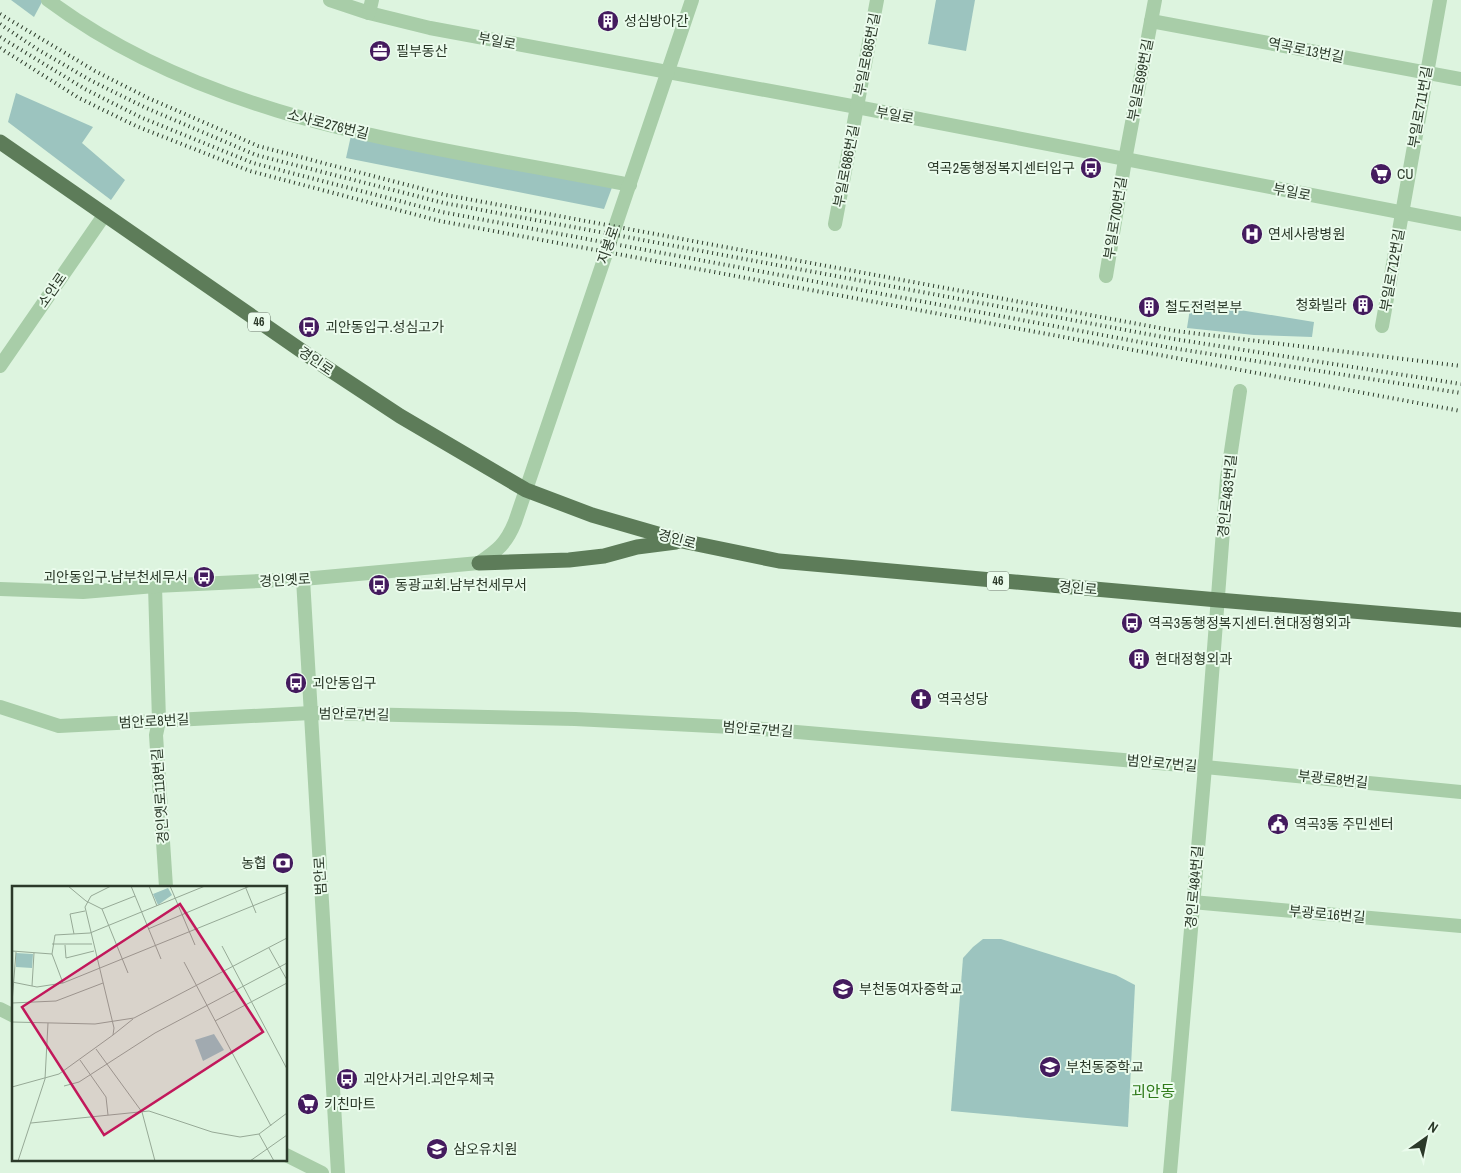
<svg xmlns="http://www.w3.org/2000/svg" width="1461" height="1173" font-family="'Archivo Narrow','Noto Sans KR',sans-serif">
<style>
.green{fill:#9cc4bf}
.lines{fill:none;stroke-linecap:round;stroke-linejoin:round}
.minor{stroke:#a8cda8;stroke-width:14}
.major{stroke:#5d7c59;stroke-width:15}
.rail{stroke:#2b3929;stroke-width:4;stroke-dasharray:1 4;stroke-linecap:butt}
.labels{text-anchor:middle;stroke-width:4;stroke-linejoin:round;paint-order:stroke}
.shield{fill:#eafbec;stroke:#647364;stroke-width:1}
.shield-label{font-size:12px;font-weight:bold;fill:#2b3929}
.poi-label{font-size:14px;fill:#2b3929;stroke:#eafbec;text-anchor:start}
.street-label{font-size:14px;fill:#2b3929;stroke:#eafbec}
.quarter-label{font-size:16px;fill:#307b1b;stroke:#eafbec}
.inset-road{fill:none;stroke:#96a996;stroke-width:1}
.view{fill:#c2185b;fill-opacity:0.15;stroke:#c2185b;stroke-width:2.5}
.inset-edge{fill:none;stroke:#2b3929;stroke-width:2.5}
</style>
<rect width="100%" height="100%" fill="#ddf4df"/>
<!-- green -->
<g class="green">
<path d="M11,0H43L34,17Z"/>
<path d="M936,0H975L966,51L928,44Z"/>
<path d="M16,93L93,127L82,143L125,180L111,200L8,122Z"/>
<path d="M352,131L614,182L604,209L346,158Z"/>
<path d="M1191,302L1314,322L1312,337L1254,335L1187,328Z"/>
<path d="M983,939H1001L1116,975L1135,985L1128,1127L951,1111L963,958L973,947Z"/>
</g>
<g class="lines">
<!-- minor -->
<g class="minor">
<path d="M48,0C215,125 431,145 630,185"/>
<path d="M330,0L369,13L430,28L857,107L1461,224"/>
<path d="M369,13L372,0"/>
<path d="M1151,21L1461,79"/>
<path d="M835,224L877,0"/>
<path d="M1106,276L1125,160L1155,0"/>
<path d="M1382,326L1440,0"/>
<path d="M0,366L105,214"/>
<path d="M303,579L338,1173"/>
<path d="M155,586L159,721L156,735L166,887"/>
<path d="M0,589L83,592L155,586L303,579L479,563C498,550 506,544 515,522L692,0"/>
<path d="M0,707L59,726L311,713L575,719L751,728L1205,767L1461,792"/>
<path d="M1192,902L1461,926"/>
<path d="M0,1009L14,1016"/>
<path d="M286,1155L322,1173"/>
<path d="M1170,1173L1205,767L1227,478L1240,391"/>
</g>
<!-- major -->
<g class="major">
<path d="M0,142L312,358L400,416L526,490L592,515L682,541L779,561L1218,600L1461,620"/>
<path d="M479,563L569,560L604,556L637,547L676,542"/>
</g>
<!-- rail -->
<g class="rail">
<path d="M0,14L95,71L148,98L258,146L446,195L1176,331L1461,366"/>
<path d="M0,24L37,49L90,80L144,107L256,155L444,203L1174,339L1461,384"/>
<path d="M0,37L85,89L140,117L253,163L442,212L1172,348L1461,393"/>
<path d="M0,48L79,98L136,126L250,171L440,221L1461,411"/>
</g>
</g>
<!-- icons -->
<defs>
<g id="building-disc" transform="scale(1.125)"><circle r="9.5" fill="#441b5e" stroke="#eafbec"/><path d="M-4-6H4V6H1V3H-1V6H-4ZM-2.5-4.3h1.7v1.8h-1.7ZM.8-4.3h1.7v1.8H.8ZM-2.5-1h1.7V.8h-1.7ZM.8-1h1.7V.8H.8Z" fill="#fff"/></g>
<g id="office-disc" transform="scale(1.125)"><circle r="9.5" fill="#441b5e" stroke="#eafbec"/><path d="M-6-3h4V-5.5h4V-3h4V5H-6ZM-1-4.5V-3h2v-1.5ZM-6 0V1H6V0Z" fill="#fff"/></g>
<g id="bus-disc" transform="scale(1.125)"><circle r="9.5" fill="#441b5e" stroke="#eafbec"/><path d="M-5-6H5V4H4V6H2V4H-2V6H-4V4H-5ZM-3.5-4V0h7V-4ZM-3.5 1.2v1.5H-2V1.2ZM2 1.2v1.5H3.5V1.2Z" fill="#fff"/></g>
<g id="supermarket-disc" transform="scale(1.125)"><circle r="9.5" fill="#441b5e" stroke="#eafbec"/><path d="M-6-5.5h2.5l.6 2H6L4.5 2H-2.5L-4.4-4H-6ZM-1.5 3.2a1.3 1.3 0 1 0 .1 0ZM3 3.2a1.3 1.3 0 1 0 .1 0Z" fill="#fff"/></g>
<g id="hospital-disc" transform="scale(1.125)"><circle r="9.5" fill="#441b5e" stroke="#eafbec"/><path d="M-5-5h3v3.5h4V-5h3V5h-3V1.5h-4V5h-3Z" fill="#fff"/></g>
<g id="church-disc" transform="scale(1.125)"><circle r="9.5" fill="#441b5e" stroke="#eafbec"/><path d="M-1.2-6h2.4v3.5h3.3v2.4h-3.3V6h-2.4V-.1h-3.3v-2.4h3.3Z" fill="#fff"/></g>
<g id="civic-disc" transform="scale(1.125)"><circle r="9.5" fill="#441b5e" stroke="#eafbec"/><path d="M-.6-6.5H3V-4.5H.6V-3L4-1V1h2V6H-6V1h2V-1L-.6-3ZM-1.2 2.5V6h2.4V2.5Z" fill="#fff"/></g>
<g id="bank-disc" transform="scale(1.125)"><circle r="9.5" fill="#441b5e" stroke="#eafbec"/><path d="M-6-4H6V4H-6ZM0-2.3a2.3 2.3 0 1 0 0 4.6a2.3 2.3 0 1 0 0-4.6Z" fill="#fff"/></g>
<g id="school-disc" transform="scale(1.125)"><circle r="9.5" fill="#441b5e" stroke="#eafbec"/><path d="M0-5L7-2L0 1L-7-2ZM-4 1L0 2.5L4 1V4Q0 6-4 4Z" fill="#fff"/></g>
</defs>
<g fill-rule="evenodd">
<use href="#building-disc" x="608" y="21"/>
<use href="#office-disc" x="380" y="51"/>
<use href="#bus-disc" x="1091" y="168"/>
<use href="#supermarket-disc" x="1381" y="174"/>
<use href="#hospital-disc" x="1252" y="234"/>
<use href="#building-disc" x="1363" y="305"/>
<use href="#building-disc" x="1149" y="307"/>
<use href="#bus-disc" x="309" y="327"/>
<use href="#bus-disc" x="204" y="577"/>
<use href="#bus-disc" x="379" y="585"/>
<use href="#bus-disc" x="1132" y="623"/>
<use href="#building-disc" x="1139" y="659"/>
<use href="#bus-disc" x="296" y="683"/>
<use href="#church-disc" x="921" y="699"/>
<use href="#civic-disc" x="1278" y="824"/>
<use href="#bank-disc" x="283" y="863"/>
<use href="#school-disc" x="843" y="989"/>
<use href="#school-disc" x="1050" y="1067"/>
<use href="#bus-disc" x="347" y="1079"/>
<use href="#supermarket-disc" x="308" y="1104"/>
<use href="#school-disc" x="437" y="1149"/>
</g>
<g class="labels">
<!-- shield labels -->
<g class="shield">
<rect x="248" y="312.5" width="22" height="19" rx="4"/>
<rect x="987" y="571.5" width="22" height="19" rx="4"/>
</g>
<g class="shield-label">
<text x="259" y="326">46</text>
<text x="998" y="585">46</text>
</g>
<!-- poi labels -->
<g class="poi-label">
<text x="624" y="26">성심방아간</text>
<text x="396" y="56">필부동산</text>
<text x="1075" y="173" text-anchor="end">역곡2동행정복지센터입구</text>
<text x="1397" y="179">CU</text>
<text x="1268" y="239">연세사랑병원</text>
<text x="1347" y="310" text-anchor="end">청화빌라</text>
<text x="1165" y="312">철도전력본부</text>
<text x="325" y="332">괴안동입구.성심고가</text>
<text x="188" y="582" text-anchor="end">괴안동입구.남부천세무서</text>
<text x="395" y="590">동광교회.남부천세무서</text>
<text x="1148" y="628">역곡3동행정복지센터.현대정형외과</text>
<text x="1155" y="664">현대정형외과</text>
<text x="312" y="688">괴안동입구</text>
<text x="937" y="704">역곡성당</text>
<text x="1294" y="829">역곡3동 주민센터</text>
<text x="267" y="868" text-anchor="end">농협</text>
<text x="859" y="994">부천동여자중학교</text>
<text x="1066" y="1072">부천동중학교</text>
<text x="363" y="1084">괴안사거리.괴안우체국</text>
<text x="324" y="1109">키친마트</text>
<text x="453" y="1154">삼오유치원</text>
</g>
<!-- street labels -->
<g class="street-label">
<text transform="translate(497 41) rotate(11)" y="5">부일로</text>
<text transform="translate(1306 50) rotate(11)" y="5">역곡로13번길</text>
<text transform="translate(867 54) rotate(-79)" y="5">부일로685번길</text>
<text transform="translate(1140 80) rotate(-79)" y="5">부일로699번길</text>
<text transform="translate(1420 107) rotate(-80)" y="5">부일로711번길</text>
<text transform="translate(895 115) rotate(11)" y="5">부일로</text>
<text transform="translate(328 124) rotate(14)" y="5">소사로276번길</text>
<text transform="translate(846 166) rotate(-79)" y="5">부일로686번길</text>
<text transform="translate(1292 192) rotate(11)" y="5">부일로</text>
<text transform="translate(1115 218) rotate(-81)" y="5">부일로700번길</text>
<text transform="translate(608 245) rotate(-71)" y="5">지봉로</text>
<text transform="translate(1392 270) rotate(-80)" y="5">부일로712번길</text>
<text transform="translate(52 290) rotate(-55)" y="5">소안로</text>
<text transform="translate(316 361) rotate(34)" y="5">경인로</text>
<text transform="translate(1227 496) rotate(-84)" y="5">경인로483번길</text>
<text transform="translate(677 539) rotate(15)" y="5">경인로</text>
<text transform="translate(285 580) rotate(-3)" y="5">경인옛로</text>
<text transform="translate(1078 588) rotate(5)" y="5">경인로</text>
<text transform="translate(354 714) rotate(1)" y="5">범안로7번길</text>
<text transform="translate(154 721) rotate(-3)" y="5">범안로8번길</text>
<text transform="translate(758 729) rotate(4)" y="5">범안로7번길</text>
<text transform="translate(1162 763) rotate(5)" y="5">범안로7번길</text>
<text transform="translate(1333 779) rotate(6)" y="5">부광로8번길</text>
<text transform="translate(160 796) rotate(-94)" y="5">경인옛로118번길</text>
<text transform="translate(320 876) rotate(-93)" y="5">범안로</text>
<text transform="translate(1194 887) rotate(-85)" y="5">경인로484번길</text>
<text transform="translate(1327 914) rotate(5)" y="5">부광로16번길</text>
</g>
<!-- quarter labels -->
<g class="quarter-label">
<text x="1153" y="1097">괴안동</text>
</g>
</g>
<!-- overview -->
<g transform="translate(12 886)">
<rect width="275" height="275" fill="#ddf4df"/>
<path d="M156,2L160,9L146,19L141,8ZM4,67L21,68L20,82L4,81ZM202,148L212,164L191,175L183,154Z" fill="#9cc4bf"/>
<path class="inset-road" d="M56,0L74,15L90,23L116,87M119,0L149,73M137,0L145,20M158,0L183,59M233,0L244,27M90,23L123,10M136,43L238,0M62,48L58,28L73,25M40,58H80M53,59L54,72L82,65M210,60L275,183M257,62L275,94M0,65L40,68M172,76L259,240M0,96L25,101L51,97L275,6M51,97L40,68L43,49L78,47L193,0M20,100L22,67M0,117L44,115L91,97M0,117L4,66M203,135L275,97M0,136L83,138L122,132L275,52M101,149L121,133M84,163L130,226L143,275M68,174L94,211L96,229M52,200L67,196L143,147L275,77M0,201L47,188L101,149L102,142L73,21L79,10L99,0M19,237L137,225L200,246L228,251L247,248L275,227M247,248L262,275M6,275L33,193L36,137M238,275L275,249"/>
<path class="view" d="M168,18L251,146L92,249L10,121Z"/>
<rect width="275" height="275" class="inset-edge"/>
</g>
<!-- north arrow -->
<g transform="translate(1426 1138) rotate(33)" stroke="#eafbec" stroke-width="4" paint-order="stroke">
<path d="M0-4L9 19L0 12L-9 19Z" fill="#2b3929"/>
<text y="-8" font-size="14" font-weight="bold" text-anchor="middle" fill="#2b3929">N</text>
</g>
</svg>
